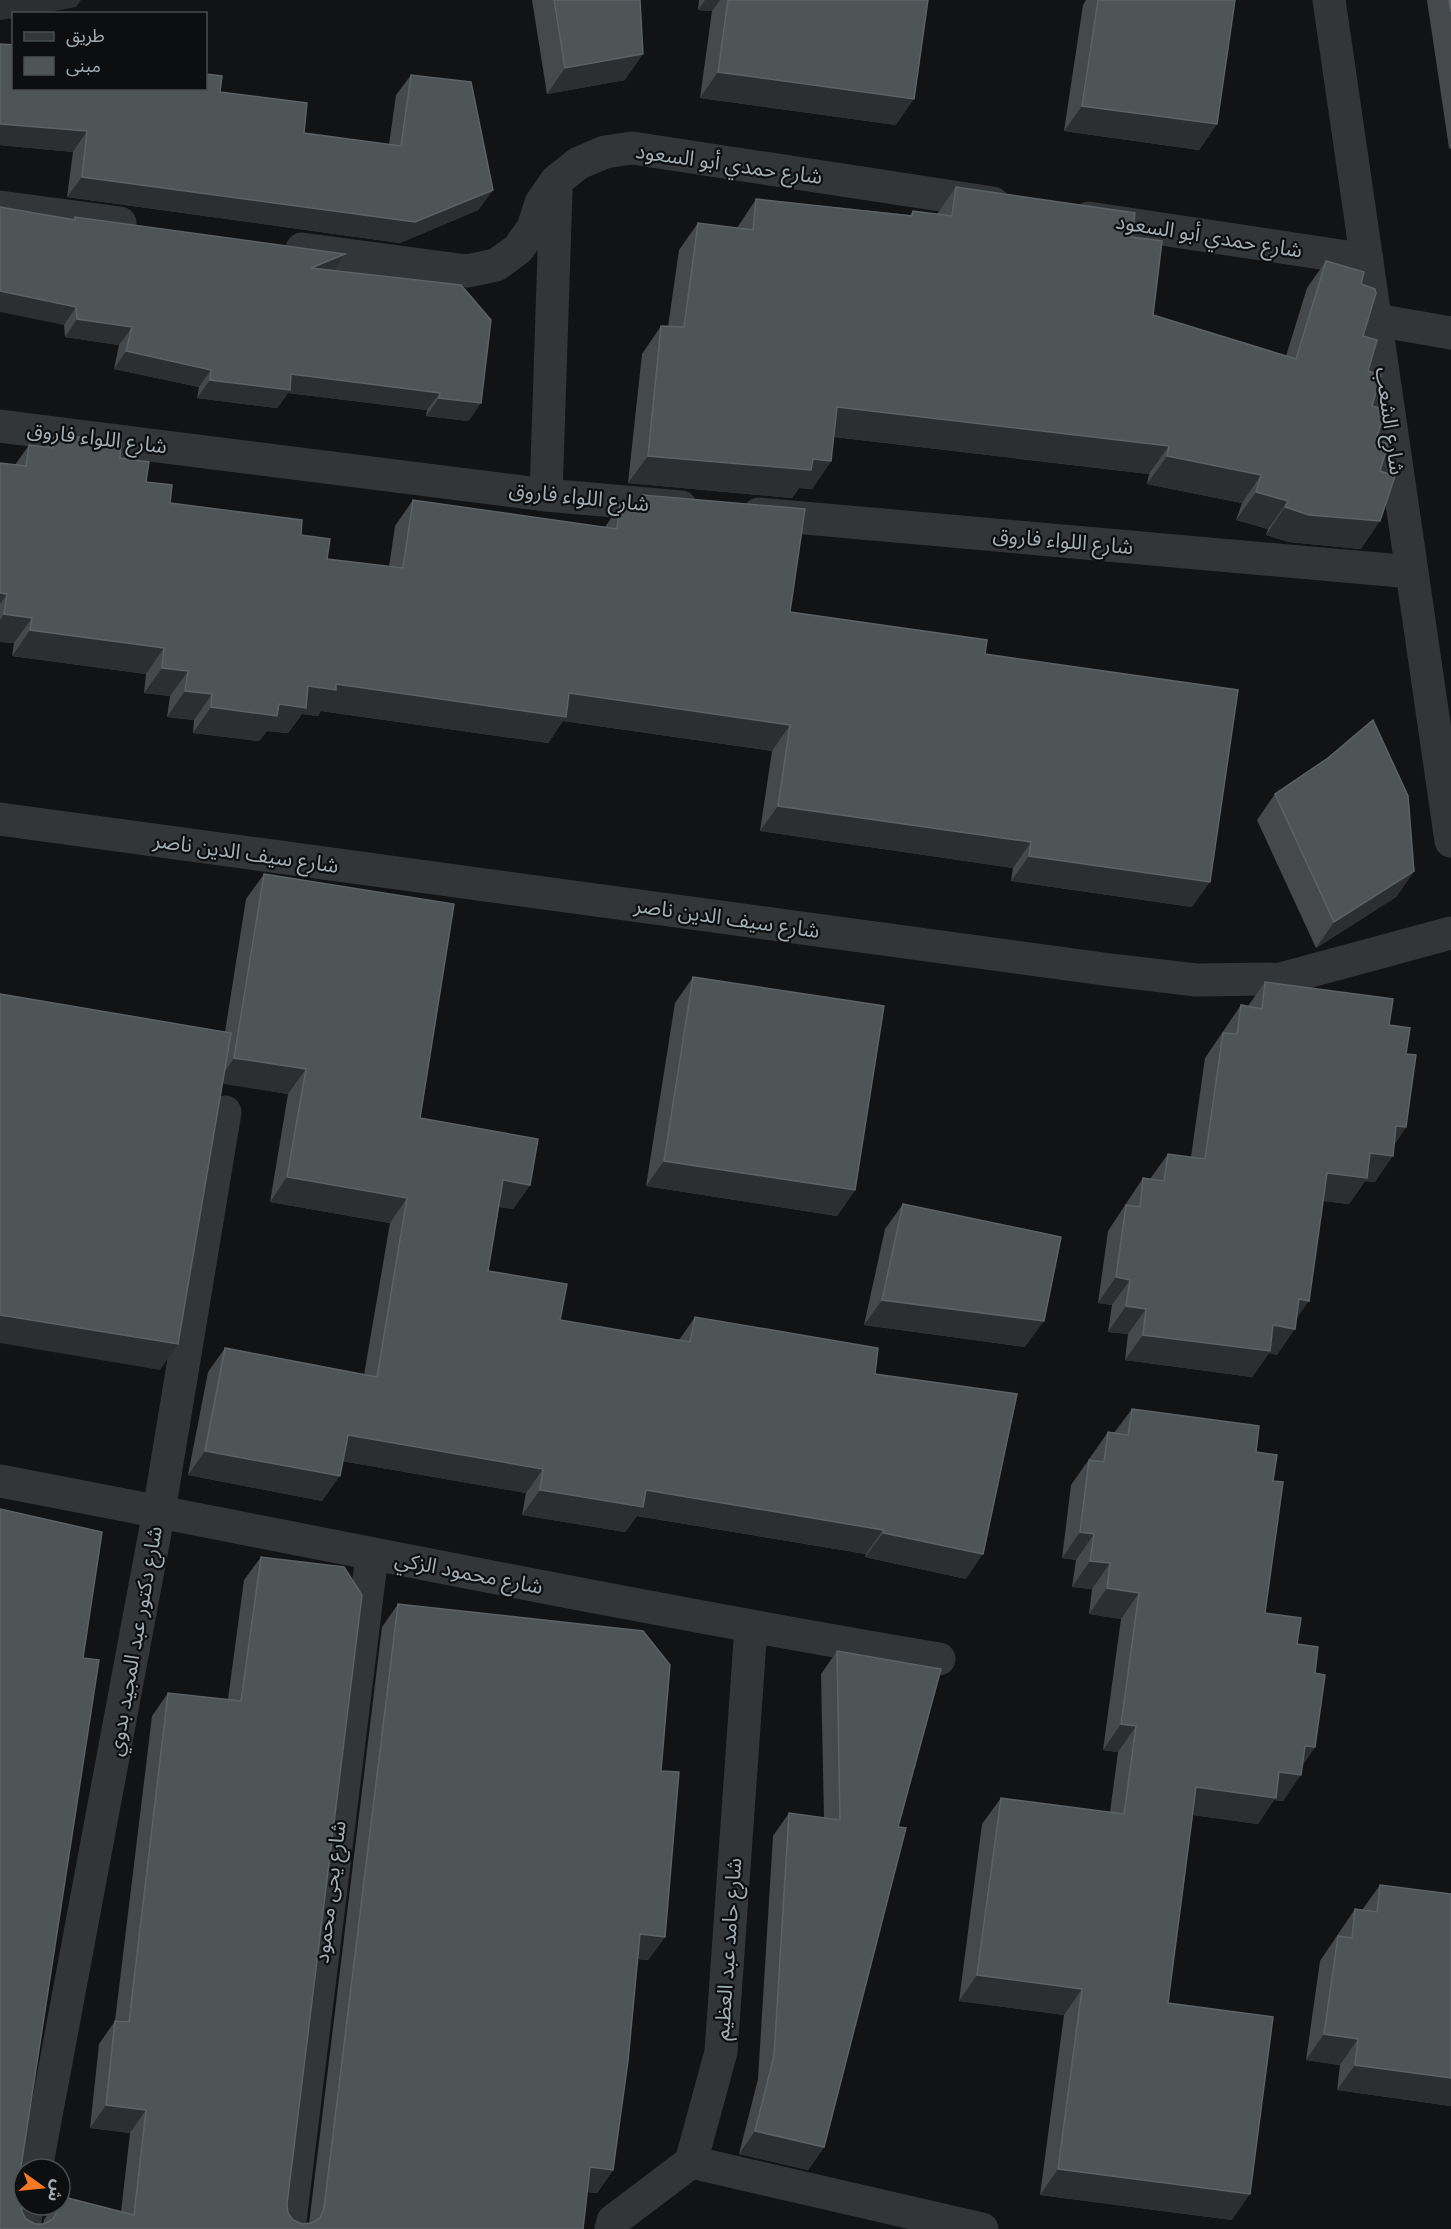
<svg xmlns="http://www.w3.org/2000/svg" width="1451" height="2229" font-family="'Noto Sans','Noto Sans Arabic',sans-serif">
<style>
.lines{fill:none;stroke-linecap:round;stroke-linejoin:round}
.street{stroke:#333639;stroke-width:33}
.wall{fill:#45494c}
.shaded-wall{fill:#2c2f31}
.building{fill:#4f5457;stroke:#5c6266;stroke-width:1.5}
.labels{text-anchor:middle;stroke-width:4.5;stroke-linejoin:round;paint-order:stroke}
.street-label{font-size:21px;fill:#a3aeb5;stroke:#0d0e0f}
</style>
<rect width="100%" height="100%" fill="#121314"/>
<g class="lines">
<!-- street -->
<g class="street">
<path d="M1329,0L1451,841"/>
<path d="M0,207L120,223"/>
<path d="M1089,218L1367,260"/>
<path d="M302,249L467,271L496,265L518,249L533,228L541,203L556,181L579,163L605,152L632,148L993,203"/>
<path d="M1376,320L1451,333"/>
<path d="M0,426L546,495L681,507"/>
<path d="M546,495L556,192"/>
<path d="M759,514L1412,572"/>
<path d="M0,819L1111,970L1196,980L1281,979L1451,933"/>
<path d="M0,1481C313,1541 625,1606 939,1659"/>
<path d="M691,2162L982,2229"/>
<path d="M36,2169L159,1511L225,1112"/>
<path d="M23,2229L28,2205"/>
<path d="M289,2229L372,1555"/>
<path d="M611,2229L613,2221L691,2162L721,2052L751,1627"/>
</g>
</g>
<!-- wall -->
<g class="wall">
<path d="M532,0H640L625,80L547,94Z"/>
<path d="M699,0H928L896,125L700,98L712,11L698,10Z"/>
<path d="M1086,0H1235L1217,124L1199,150L1064,131L1083,5Z"/>
<path d="M1427,0H1451V149L1449,148Z"/>
<path d="M411,75L493,190L478,210L400,243L67,197L73,152L0,145L220,92L304,133L389,145L396,95Z"/>
<path d="M956,187L1132,237L1153,315L1286,356L1307,288L1326,261L1361,284L1363,336L1368,371L1380,471L1361,549L1289,542L1266,535L1268,529L1236,520L1242,503L1147,484L1149,474L834,437L831,461L812,489L799,488L792,498L628,483L642,354L661,326L668,327L679,250L698,223L737,228L756,199L910,215L913,211L937,214Z"/>
<path d="M75,217L345,254L333,271L469,421L426,416L427,410L288,393L277,408L197,398L199,387L114,369L119,345L65,337L64,325L73,219Z"/>
<path d="M55,434L120,458L170,503L301,535L327,559L389,567L395,526L413,500L605,527L620,505L634,507L643,495L790,612L985,654L1192,907L1011,881L1013,868L760,831L772,751L563,721L548,743L321,711L318,716L302,714L288,733L267,731L259,741L193,733L194,720L167,717L170,696L144,693L146,674L12,656L14,643L0,642V463L15,465L29,445L46,447Z"/>
<path d="M1275,794L1414,871L1396,897L1316,948L1257,820Z"/>
<path d="M264,874L420,1118L530,1185L513,1209L499,1207L488,1271L560,1320L679,1340L695,1317L875,1374L966,1579L865,1557L866,1554L637,1516L625,1532L522,1515L526,1493L342,1461L322,1501L188,1475L208,1372L225,1348L364,1375L390,1223L270,1202L288,1094L222,1083L160,1370L225,1032L246,899Z"/>
<path d="M693,977L855,1190L837,1216L646,1186L675,1003Z"/>
<path d="M1265,982L1389,1025L1406,1054V1127L1394,1145L1375,1182L1365,1181L1349,1204L1323,1201L1296,1319L1277,1355L1269,1353L1252,1377L1125,1360L1128,1334L1108,1332L1112,1305L1098,1303L1108,1231L1143,1178L1150,1179L1168,1154L1191,1157L1205,1058L1241,1005L1248,1006Z"/>
<path d="M903,1204L1025,1347L864,1325L885,1229Z"/>
<path d="M1132,1409L1256,1452L1273,1481L1265,1613L1297,1644L1315,1673V1747L1302,1766L1283,1801L1274,1800L1258,1824L1193,1815L1168,2003L1232,2220L1040,2195L1064,2015L959,2001L982,1824L1001,1798L1110,1812L1118,1752L1103,1750L1121,1619L1089,1614L1092,1589L1072,1587L1076,1560L1062,1558L1071,1485L1108,1432L1114,1433Z"/>
<path d="M261,1557L287,2204L288,2213L293,2220L302,2224H309L382,1627L398,1604L661,1771L665,1937L648,1960L638,1959L613,2170L597,2193L587,2192L583,2229H0L83,1658L18,2186L22,2212L26,2219L35,2224H43L44,2220L54,2205L121,2212L130,2133L90,2128L99,2044L115,2021L152,1716L168,1693L228,1699L244,1580Z"/>
<path d="M837,1651L898,1827L824,2147L808,2170L739,2154L758,2079L773,1836L789,1813L824,1818L821,1674Z"/>
<path d="M1380,1885L1451,1894V2106L1337,2090L1340,2065L1306,2060L1320,1961L1355,1909L1362,1910Z"/>
</g>
<!-- shaded-wall -->
<g class="shaded-wall">
<path d="M0,0H81L76,7L38,14H14V18L0,20Z"/>
<path d="M705,0H720L712,11L698,10Z"/>
<path d="M643,54L625,80L547,94L565,68Z"/>
<path d="M718,72L914,99L896,125L700,98Z"/>
<path d="M1082,106L1217,124L1199,150L1064,131Z"/>
<path d="M0,124L87,131L73,152L0,145Z"/>
<path d="M82,177L493,190L478,210L400,243L67,197Z"/>
<path d="M345,254L333,272L311,268Z"/>
<path d="M0,291L76,307L64,325L0,312Z"/>
<path d="M77,319L132,327L119,345L65,337Z"/>
<path d="M126,351L211,370L199,387L114,369Z"/>
<path d="M291,374L440,393L427,410L288,393L277,408L197,398L210,380Z"/>
<path d="M439,398L481,403L469,421L426,416Z"/>
<path d="M837,407L1169,446L1149,474L818,435Z"/>
<path d="M648,456L813,459L831,461L812,489L799,488L792,498L628,483Z"/>
<path d="M1167,456L1261,475L1242,503L1147,484Z"/>
<path d="M1256,492L1288,501L1268,529L1236,520Z"/>
<path d="M1285,507L1380,521L1361,549L1289,542L1266,535Z"/>
<path d="M0,593L7,594L0,604Z"/>
<path d="M4,614L32,618L14,643L0,642V620Z"/>
<path d="M30,630L164,648L146,674L12,656Z"/>
<path d="M162,668L188,671L170,696L144,693Z"/>
<path d="M336,684L569,693L790,725L772,751L563,721L548,743L321,711L318,716L302,714L288,733L267,731L259,741L193,733L211,707L279,704L308,686Z"/>
<path d="M185,691L212,694L194,720L167,717Z"/>
<path d="M778,806L1031,842L1013,868L760,831Z"/>
<path d="M1029,856L1210,882L1192,907L1011,881Z"/>
<path d="M1414,871L1396,897L1316,948L1334,922Z"/>
<path d="M234,1058L306,1069L288,1094L217,1083Z"/>
<path d="M1396,1126L1406,1127L1388,1153Z"/>
<path d="M1370,1153L1393,1156L1375,1182L1365,1181L1349,1204L1309,1199L1327,1173Z"/>
<path d="M664,1161L855,1190L837,1216L646,1186Z"/>
<path d="M287,1177L407,1198L390,1223L270,1202Z"/>
<path d="M503,1180L530,1185L513,1209L486,1205Z"/>
<path d="M1116,1277L1130,1280L1112,1305L1098,1303Z"/>
<path d="M1299,1299L1309,1301L1291,1326Z"/>
<path d="M882,1300L1044,1321L1025,1347L864,1325Z"/>
<path d="M1126,1306L1146,1309L1128,1334L1108,1332Z"/>
<path d="M0,1315L178,1344L160,1370L0,1343Z"/>
<path d="M1273,1325L1295,1329L1277,1355L1269,1353L1252,1377L1125,1360L1143,1335Z"/>
<path d="M348,1435L543,1469L526,1493L330,1459Z"/>
<path d="M205,1451L340,1476L322,1501L188,1475Z"/>
<path d="M540,1490H646L883,1530L866,1554L637,1516L625,1532L522,1515Z"/>
<path d="M1080,1532L1094,1534L1076,1560L1062,1558Z"/>
<path d="M883,1533L983,1554L966,1579L865,1557Z"/>
<path d="M1090,1561L1110,1563L1092,1589L1072,1587Z"/>
<path d="M1107,1588L1139,1593L1121,1619L1089,1614Z"/>
<path d="M1121,1724L1136,1726L1118,1752L1103,1750Z"/>
<path d="M1305,1746L1315,1747L1297,1773Z"/>
<path d="M1279,1772L1301,1775L1283,1801L1274,1800L1258,1824L1178,1813L1196,1787Z"/>
<path d="M640,1934L665,1937L648,1960L624,1958Z"/>
<path d="M977,1975L1082,1989L1064,2015L959,2001Z"/>
<path d="M1324,2034L1358,2039L1340,2065L1306,2060Z"/>
<path d="M1355,2065L1451,2078V2106L1337,2090Z"/>
<path d="M106,2105L146,2110L130,2133L90,2128Z"/>
<path d="M755,2131L824,2147L808,2170L739,2154Z"/>
<path d="M590,2167L613,2170L597,2193L573,2190Z"/>
<path d="M1058,2169L1250,2194L1232,2220L1040,2195Z"/>
</g>
<!-- building -->
<g class="building">
<path d="M554,0H640L643,54L565,68Z"/>
<path d="M728,0H928L914,99L718,72Z"/>
<path d="M1098,0H1235L1217,124L1082,106Z"/>
<path d="M1449,0H1451V12Z"/>
<path d="M0,44L14,45V88H206V74L222,76L220,92L307,103L304,133L401,146L411,75L471,82L493,190L415,222L82,177L87,131L0,124Z"/>
<path d="M956,187L1135,213L1132,237L1162,241L1153,315L1296,359L1326,261L1364,272L1361,284L1375,289L1376,293L1363,336L1377,340L1368,371L1381,375L1372,406L1385,410L1376,440L1388,444L1380,471L1395,476L1380,521L1309,515L1285,507L1288,501L1256,492L1261,475L1167,456L1169,446L837,407L831,461L813,459L811,470L648,456L661,326L684,327L698,223L753,230L756,199L912,216L913,211L952,216Z"/>
<path d="M0,207L75,220V217L345,254L311,268L461,285L491,320L481,403L439,398L440,393L291,374L290,390L210,380L211,370L126,351L132,327L77,319L76,307L0,291Z"/>
<path d="M55,434L121,443L120,458L149,462L146,482L172,485L170,503L302,520L301,535L330,539L327,559L403,568L413,500L617,529L620,505L641,508L643,495L805,509L790,612L987,640L985,654L1238,690L1210,882L1029,856L1031,842L778,806L790,725L569,693L566,717L336,684V690L308,686L306,708L279,704L277,716L211,707L212,694L185,691L188,671L162,668L164,648L30,630L32,618L4,614L7,594L0,593V463L26,466L29,445L53,448Z"/>
<path d="M1373,720L1408,796L1414,871L1334,922L1275,794L1328,758Z"/>
<path d="M264,874L454,904L420,1118L538,1139L530,1185L503,1180L488,1271L567,1284L560,1320L690,1342L695,1317L878,1348L875,1374L1017,1394L983,1554L883,1533V1530L646,1490L643,1507L540,1490L543,1469L348,1435L340,1476L205,1451L225,1348L377,1377L407,1198L287,1177L306,1069L234,1058Z"/>
<path d="M693,977L884,1006L855,1190L664,1161Z"/>
<path d="M1265,982L1393,999L1389,1025L1410,1028L1406,1054L1416,1055L1406,1127L1396,1126L1393,1156L1370,1153L1367,1178L1327,1173L1309,1301L1299,1299L1295,1329L1273,1325L1270,1351L1143,1335L1146,1309L1126,1306L1130,1280L1116,1277L1126,1205L1140,1207L1143,1178L1164,1181L1168,1154L1205,1159L1223,1033L1237,1034L1241,1005L1262,1009Z"/>
<path d="M0,994L231,1033L178,1344L0,1315Z"/>
<path d="M903,1204L1061,1237L1044,1321L882,1300Z"/>
<path d="M1132,1409L1259,1426L1256,1452L1277,1455L1273,1481L1283,1482L1265,1613L1301,1618L1297,1644L1318,1647L1315,1673L1325,1675L1315,1747L1305,1746L1301,1775L1279,1772L1276,1798L1196,1787L1168,2003L1273,2017L1250,2194L1058,2169L1082,1989L977,1975L1001,1798L1124,1814L1136,1726L1121,1724L1139,1593L1107,1588L1110,1563L1090,1561L1094,1534L1080,1532L1089,1460L1104,1462L1108,1432L1128,1435Z"/>
<path d="M0,1509L102,1532L83,1658L99,1660L18,2186L24,2187L21,2202L22,2212L26,2219L35,2224H44L53,2219L58,2210L59,2205H60V2196L134,2215L146,2110L106,2105L115,2021L129,2022L168,1693L241,1701L261,1557L344,1567L362,1595L287,2204L288,2213L293,2220L302,2224L312,2223L320,2218L324,2208L398,1604L643,1631L670,1665L661,1771L679,1772L665,1937L640,1934L628,2061L613,2170L590,2167L583,2229H0Z"/>
<path d="M837,1651L941,1669L898,1827L906,1828L824,2147L755,2131L774,2056L789,1813L840,1820Z"/>
<path d="M1380,1885L1451,1894V2078L1355,2065L1358,2039L1324,2034L1338,1936L1352,1938L1355,1909L1377,1912Z"/>
</g>
<g class="labels">
<!-- street labels -->
<g class="street-label">
<text transform="translate(729 164) rotate(8)" y="7">شارع حمدي أبو السعود</text>
<text transform="translate(1209 236) rotate(9)" y="7">شارع حمدي أبو السعود</text>
<text transform="translate(1390 421) rotate(82)" y="7">شارع الشعب</text>
<text transform="translate(97 438) rotate(7)" y="7">شارع اللواء فاروق</text>
<text transform="translate(579 497) rotate(6)" y="7">شارع اللواء فاروق</text>
<text transform="translate(1063 541) rotate(5)" y="7">شارع اللواء فاروق</text>
<text transform="translate(246 853) rotate(8)" y="7">شارع سيف الدين ناصر</text>
<text transform="translate(727 918) rotate(8)" y="7">شارع سيف الدين ناصر</text>
<text transform="translate(469 1573) rotate(11)" y="7">شارع محمود الزكي</text>
<text transform="translate(135 1641) rotate(-80)" y="7">شارع دكتور عبد المجيد بدوي</text>
<text transform="translate(330 1892) rotate(-83)" y="7">شارع يحى محمود</text>
<text transform="translate(728 1949) rotate(-86)" y="7">شارع حامد عبد العظيم</text>
</g>
</g>
<!-- legend -->
<rect x="12" y="12" width="195" height="78" fill="#0d0e0f" stroke="#494e51" stroke-width="1.5"/>
<rect x="24" y="32" width="30" height="9" fill="#333639" stroke="#494e51" stroke-width="1.5"/>
<text x="66" y="42" font-size="18" fill="#a3aeb5">طريق</text>
<rect x="24" y="57" width="30" height="18" fill="#4f5457" stroke="#494e51" stroke-width="1.5"/>
<text x="66" y="72" font-size="18" fill="#a3aeb5">مبنى</text>
<!-- north arrow -->
<g transform="translate(42 2187) rotate(105)"><circle r="28" fill="#0d0e0f" stroke="#494e51" stroke-width="1.5"/>
<path d="M0-4.5L10 22L0 15L-10 22Z" fill="#f87826"/>
<text y="-9" font-size="16" font-weight="bold" text-anchor="middle" fill="#a3aeb5">ش</text>
</g>
</svg>
